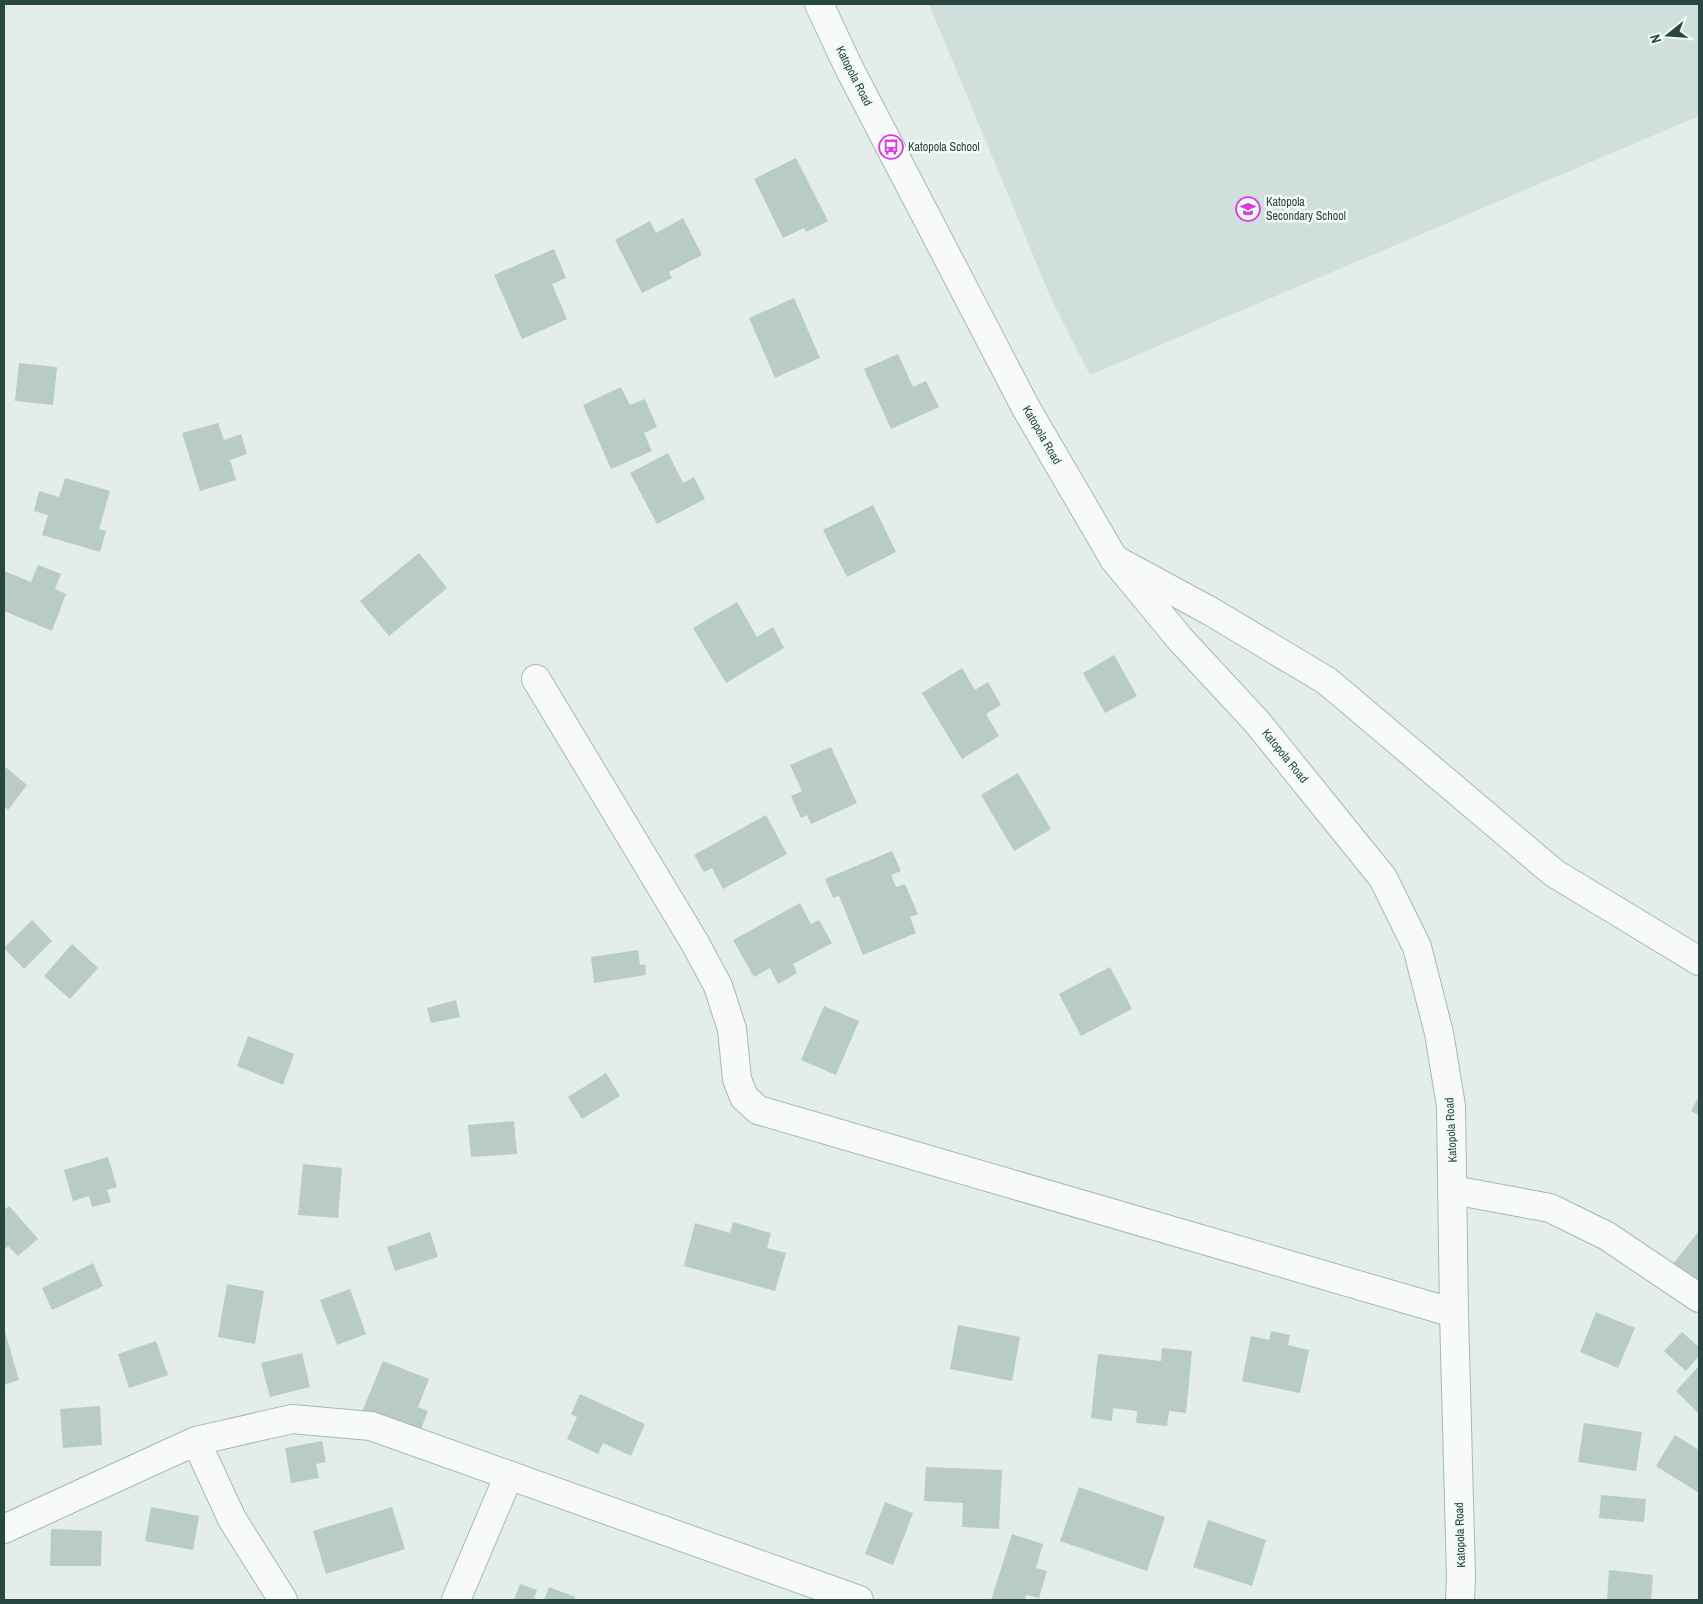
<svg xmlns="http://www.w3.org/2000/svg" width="1703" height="1604" font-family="'Archivo Narrow',sans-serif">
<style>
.built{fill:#d1dfdc}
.building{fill:#b9cbc6}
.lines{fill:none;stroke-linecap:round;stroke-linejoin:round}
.minor-casing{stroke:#a7b8b4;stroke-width:30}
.tertiary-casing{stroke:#a7b8b4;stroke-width:30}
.minor{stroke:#f7faf9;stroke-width:28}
.tertiary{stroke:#f7faf9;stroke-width:28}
.labels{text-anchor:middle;stroke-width:5;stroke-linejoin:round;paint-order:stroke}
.street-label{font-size:12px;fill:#284740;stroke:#f3f9f8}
.poi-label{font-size:12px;fill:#284740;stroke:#f3f9f8;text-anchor:start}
</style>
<rect width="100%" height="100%" fill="#e3edea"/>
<!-- built -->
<path class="built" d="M929,4H1699V116L1090,375L1052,301Z"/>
<!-- building -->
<g class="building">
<path d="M796,158L828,221L806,232L804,228L783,238L754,179Z"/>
<path d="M683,218L702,255L669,272L672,278L642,293L615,240L650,221L656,233Z"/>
<path d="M554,249L566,278L552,284L567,319L522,339L494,275Z"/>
<path d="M794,298L820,358L775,378L749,318Z"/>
<path d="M898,354L913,387L926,381L939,407L891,429L864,369Z"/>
<path d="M19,363L57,367L53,405L15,401Z"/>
<path d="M621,387L630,405L645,399L657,427L644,433L652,451L611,469L583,405Z"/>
<path d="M218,423L224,440L241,434L247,454L230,460L236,480L200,491L182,433Z"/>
<path d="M668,453L683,483L694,477L705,499L657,524L630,473Z"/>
<path d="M65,478L110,491L99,529L106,531L100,552L42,535L48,515L34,511L39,491L59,497Z"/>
<path d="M873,505L896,552L847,577L823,530Z"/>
<path d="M419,553L447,588L389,636L360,601Z"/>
<path d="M38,565L61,574L55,589L66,594L52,631L4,611V571L31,582Z"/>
<path d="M737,602L757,637L773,627L784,648L726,683L693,628Z"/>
<path d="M1114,655L1137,696L1105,713L1083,673Z"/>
<path d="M962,668L975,690L988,682L1001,705L986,714L999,736L962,759L922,693Z"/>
<path d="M831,747L857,803L811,824L807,815L801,818L791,796L802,791L790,765Z"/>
<path d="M4,766L27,785L8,810L4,806Z"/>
<path d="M1018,773L1051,829L1014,851L981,795Z"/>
<path d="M766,815L787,854L723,889L712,868L704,872L694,855Z"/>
<path d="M892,851L901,871L891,875L896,887L905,884L918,914L910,917L916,933L863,955L839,896L833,898L825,879Z"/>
<path d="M800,903L811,924L819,920L832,943L793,964L797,973L778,984L770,968L754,977L733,940Z"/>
<path d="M32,920L52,941L24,969L4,948Z"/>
<path d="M72,944L98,968L70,999L44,976Z"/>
<path d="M638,950L640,965L645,964L646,975L594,983L591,957Z"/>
<path d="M1110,967L1132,1009L1081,1036L1059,994Z"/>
<path d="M456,1000L460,1017L431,1023L427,1008Z"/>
<path d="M824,1006L859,1021L836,1075L801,1060Z"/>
<path d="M248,1036L294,1054L283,1085L237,1066Z"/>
<path d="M606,1073L620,1096L582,1119L568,1097Z"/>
<path d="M1699,1096V1115L1691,1111Z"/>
<path d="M514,1121L517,1154L471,1157L468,1125Z"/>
<path d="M108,1157L117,1187L107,1190L111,1202L92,1207L89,1196L73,1201L64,1170Z"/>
<path d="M303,1164L342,1168L338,1218L298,1215Z"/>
<path d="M9,1206L38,1239L18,1256L8,1246L4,1250V1210Z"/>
<path d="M733,1222L771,1233L767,1248L786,1253L775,1291L684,1266L695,1223L730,1233Z"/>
<path d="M1699,1231V1286L1672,1265Z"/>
<path d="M430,1232L438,1257L395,1271L387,1247Z"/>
<path d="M93,1263L103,1286L52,1310L42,1288Z"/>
<path d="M227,1284L264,1291L255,1344L218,1337Z"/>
<path d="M350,1289L366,1334L337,1345L320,1300Z"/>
<path d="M1596,1312L1635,1328L1618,1368L1580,1352Z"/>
<path d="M958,1325L1020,1337L1012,1381L950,1369Z"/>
<path d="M1271,1331L1290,1335L1288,1345L1309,1350L1300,1393L1242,1381L1251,1336L1269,1340Z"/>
<path d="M5,1332L19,1380L4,1385V1333Z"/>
<path d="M1682,1332L1699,1347V1356L1686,1371L1664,1351Z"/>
<path d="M156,1341L168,1375L129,1388L118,1354Z"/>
<path d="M1162,1348L1192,1351L1186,1413L1169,1411L1167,1426L1136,1423L1137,1411L1113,1408L1112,1421L1091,1418L1098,1354L1161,1361Z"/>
<path d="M302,1353L310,1387L270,1397L261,1363Z"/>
<path d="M383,1361L429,1379L418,1407L428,1411L418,1437L361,1414Z"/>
<path d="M1699,1366V1414L1676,1391Z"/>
<path d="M580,1394L645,1424L631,1456L603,1443L598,1454L567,1439L577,1417L571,1414Z"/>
<path d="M100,1406L102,1445L63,1448L60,1409Z"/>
<path d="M1584,1423L1642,1432L1636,1471L1578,1462Z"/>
<path d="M1675,1435L1699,1450V1493L1656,1466Z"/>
<path d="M322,1441L326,1462L316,1464L319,1478L291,1483L285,1448Z"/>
<path d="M926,1467L1002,1470L999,1529L962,1527L963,1503L924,1501Z"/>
<path d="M1079,1487L1165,1517L1147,1571L1060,1541Z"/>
<path d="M1601,1495L1646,1499L1644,1522L1599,1518Z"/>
<path d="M885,1502L913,1513L893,1565L865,1554Z"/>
<path d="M151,1507L199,1516L193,1550L145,1541Z"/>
<path d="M392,1507L405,1549L326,1574L313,1531Z"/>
<path d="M1208,1520L1266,1540L1252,1586L1193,1567Z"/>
<path d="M51,1529L102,1531L101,1566H50Z"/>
<path d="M1012,1534L1043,1544L1036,1568L1047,1571L1039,1598L1026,1595L1025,1600H991Z"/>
<path d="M1609,1570L1653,1575L1651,1600H1607Z"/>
<path d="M520,1584L537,1590L534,1598L539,1600H514Z"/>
<path d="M549,1587L575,1597L574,1600H544Z"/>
</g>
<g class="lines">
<!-- minor casing -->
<g class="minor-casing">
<g id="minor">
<path d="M1114,559L1210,611L1327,681L1554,873L1699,961"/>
<path d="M536,679L695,943L718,986L732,1029L737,1079L744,1097L758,1110L1454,1313"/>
<path d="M1453,1190L1550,1208L1607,1236L1699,1298"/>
<path d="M196,1441L232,1519L283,1600"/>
<path d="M4,1529L196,1441L292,1419L371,1426L859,1600"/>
<path d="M456,1600L509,1475"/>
</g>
</g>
<!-- tertiary casing -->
<g class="tertiary-casing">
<path id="tertiary" d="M819,4L849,68L1026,408L1114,559L1180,639L1257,722L1383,878L1417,947L1439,1033L1451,1106L1454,1313L1461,1577L1460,1600"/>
</g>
<!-- minor -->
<use href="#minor" class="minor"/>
<!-- tertiary -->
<use href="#tertiary" class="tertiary"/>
</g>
<!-- icons -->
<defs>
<g id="bus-ring" transform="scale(1.25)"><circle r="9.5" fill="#f3f9f8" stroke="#dc3bde" stroke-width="1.5"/><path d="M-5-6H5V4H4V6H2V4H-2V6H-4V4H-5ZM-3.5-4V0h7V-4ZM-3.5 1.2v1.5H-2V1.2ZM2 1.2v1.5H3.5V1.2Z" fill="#dc3bde"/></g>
<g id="school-ring" transform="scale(1.25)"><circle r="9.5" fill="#f3f9f8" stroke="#dc3bde" stroke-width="1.5"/><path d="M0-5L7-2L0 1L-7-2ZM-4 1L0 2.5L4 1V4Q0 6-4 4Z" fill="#dc3bde"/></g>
</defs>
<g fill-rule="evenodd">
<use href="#bus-ring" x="891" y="147"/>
<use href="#school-ring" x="1248" y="209"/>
</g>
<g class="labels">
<!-- street labels -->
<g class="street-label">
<text transform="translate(854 76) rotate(63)" y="4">Katopola Road</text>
<text transform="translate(1042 435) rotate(60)" y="4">Katopola Road</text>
<text transform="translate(1285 756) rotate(51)" y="4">Katopola Road</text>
<text transform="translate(1451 1130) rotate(-93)" y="4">Katopola Road</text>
<text transform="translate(1460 1535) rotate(-92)" y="4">Katopola Road</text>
</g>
<!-- poi labels -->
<g class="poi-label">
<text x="908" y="151">Katopola School</text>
<text x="1266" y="206">Katopola<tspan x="1266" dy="14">Secondary School</tspan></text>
</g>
</g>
<!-- border -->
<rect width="1703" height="1604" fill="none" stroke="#284740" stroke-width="10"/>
<!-- north arrow -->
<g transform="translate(1668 35) rotate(253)" stroke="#f3f9f8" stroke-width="4" paint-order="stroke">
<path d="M0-4L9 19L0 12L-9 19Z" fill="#284740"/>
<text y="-8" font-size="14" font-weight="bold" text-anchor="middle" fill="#284740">N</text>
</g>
</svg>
